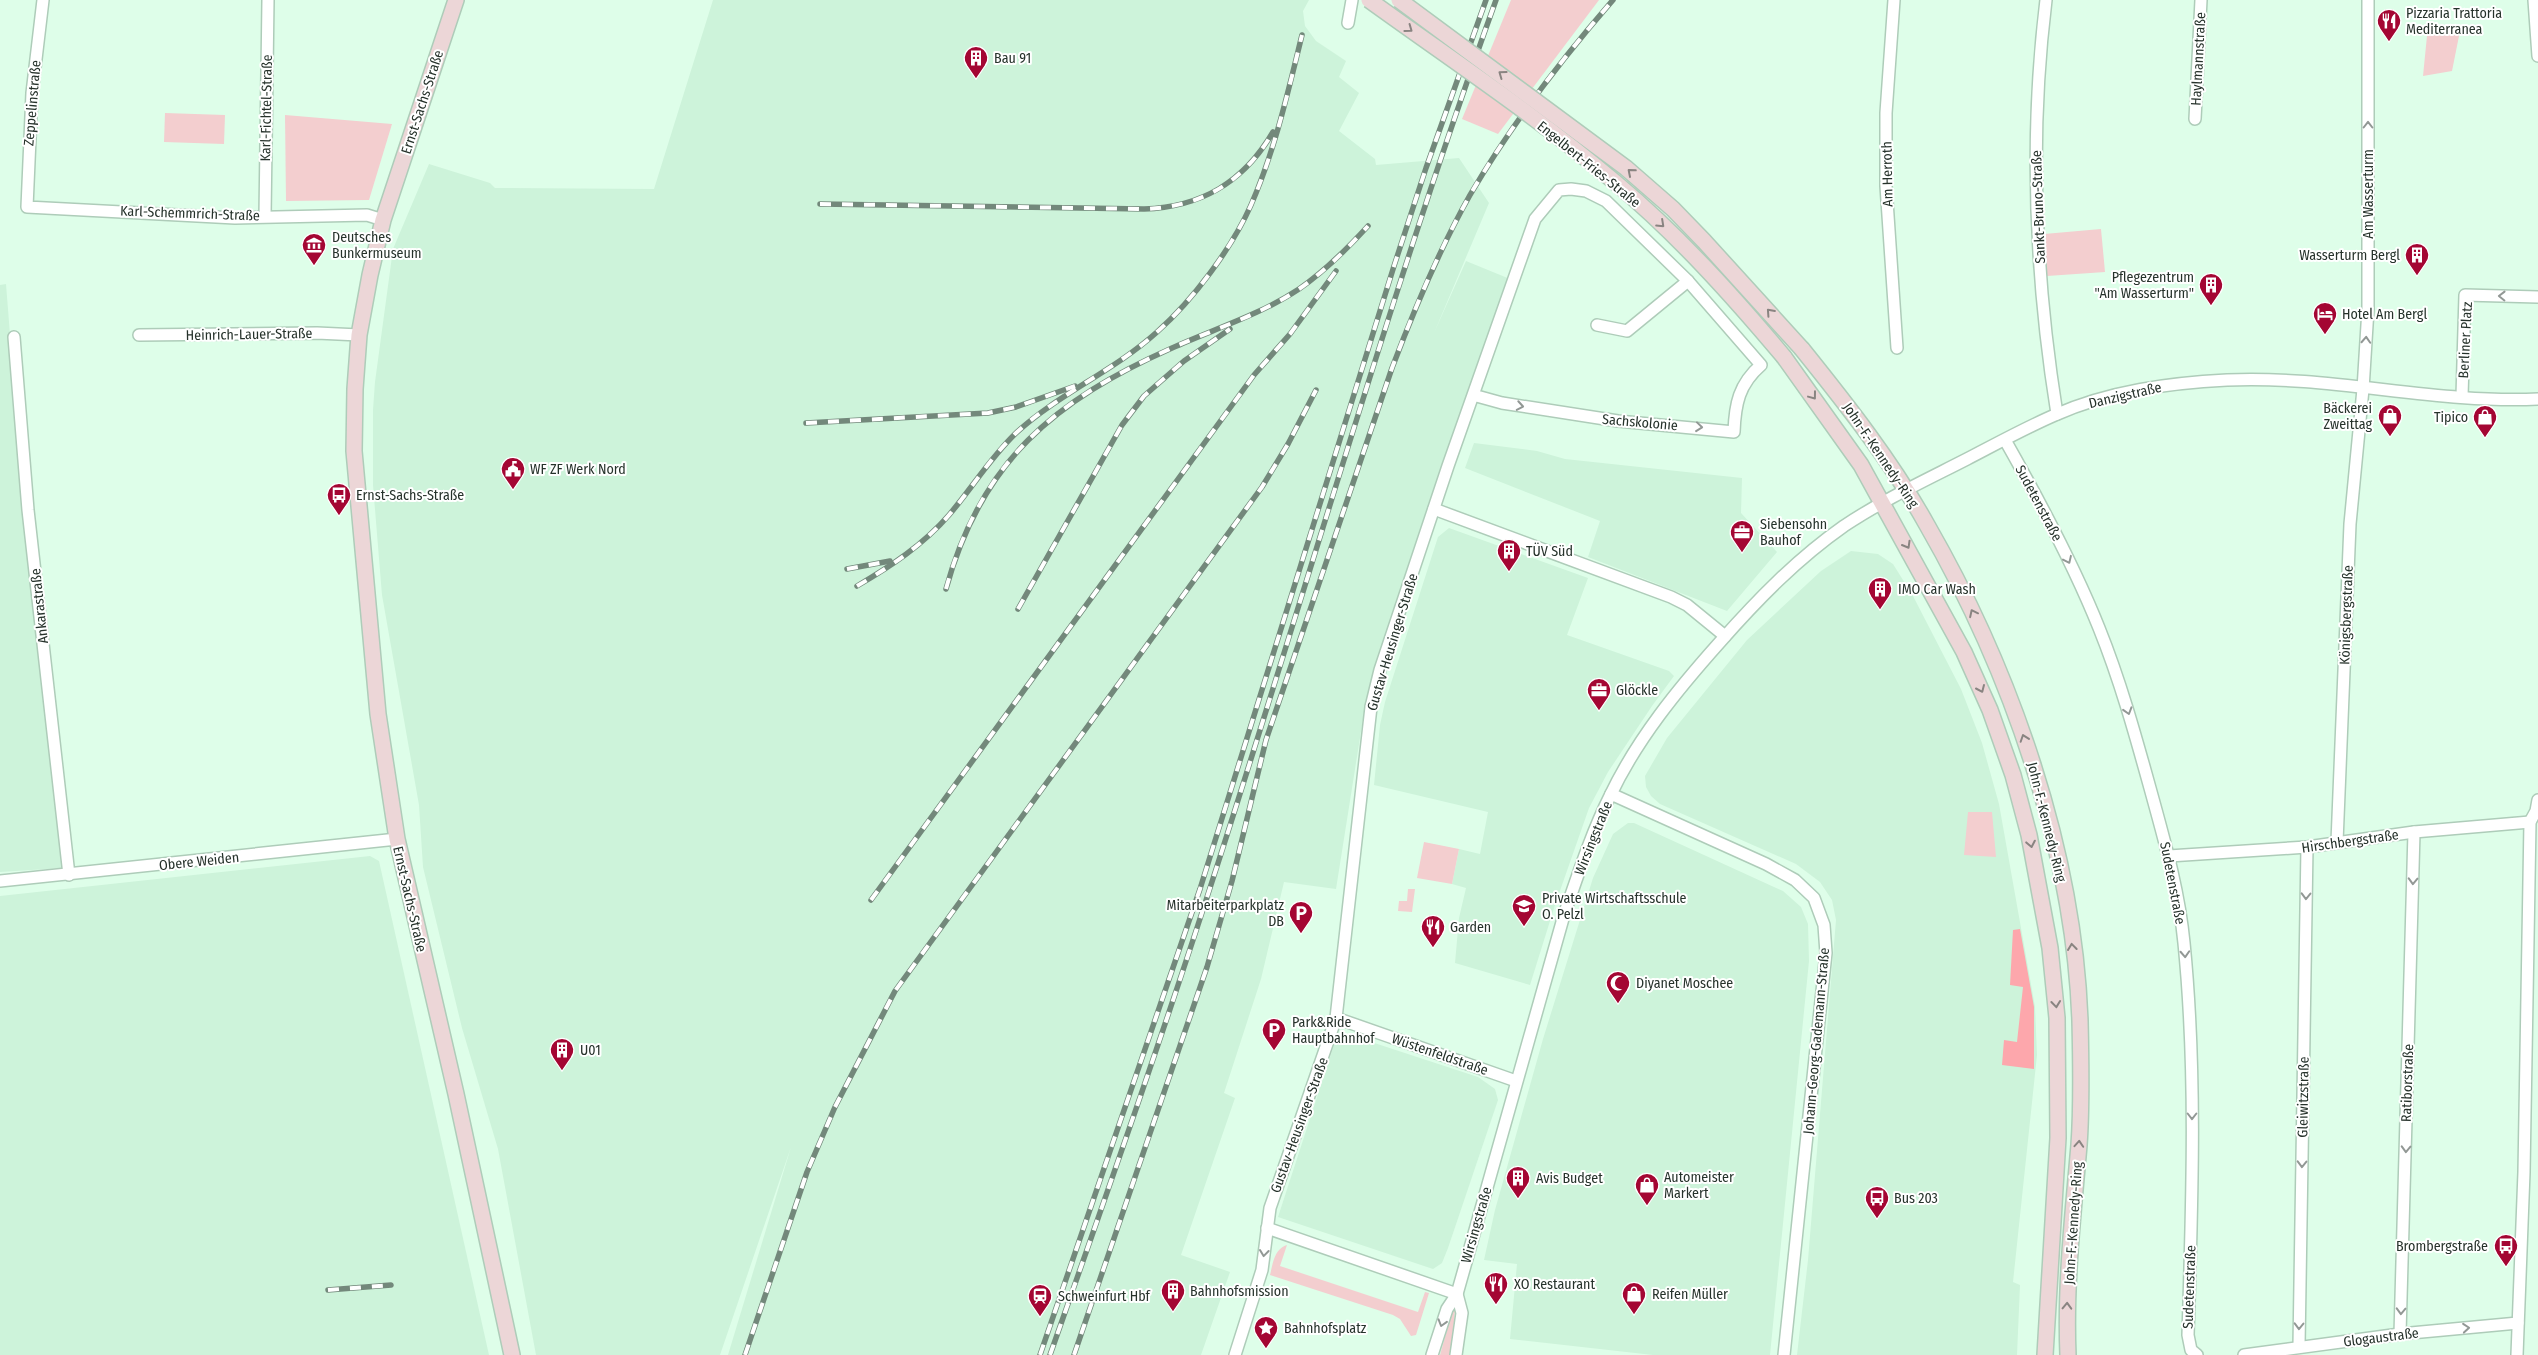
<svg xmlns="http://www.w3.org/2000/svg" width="2538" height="1355" font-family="'Fira Sans Condensed',sans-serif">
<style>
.built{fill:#cdf3da}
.green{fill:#f3cecf}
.forest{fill:#fda7ac}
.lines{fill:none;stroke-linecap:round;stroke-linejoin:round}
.street-casing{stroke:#aeccb9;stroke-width:14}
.secondary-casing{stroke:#aeccb9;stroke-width:18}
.street{stroke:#fff;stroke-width:11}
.secondary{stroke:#ecd6d7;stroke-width:15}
.rail-casing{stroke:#73887b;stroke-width:5.5}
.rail{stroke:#fff;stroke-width:4;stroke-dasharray:11;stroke-linecap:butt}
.secondary-bridge-casing{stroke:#aeccb9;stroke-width:18;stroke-linecap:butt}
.secondary-bridge{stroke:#ecd6d7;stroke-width:15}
.oneway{stroke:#898481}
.oneway2{stroke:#929895}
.labels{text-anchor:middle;stroke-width:4;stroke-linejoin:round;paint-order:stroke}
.poi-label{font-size:14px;fill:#26322b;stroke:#fff;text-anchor:start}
.street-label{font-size:14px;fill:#26322b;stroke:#fff}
</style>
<rect width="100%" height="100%" fill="#defee9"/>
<!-- built -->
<g class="built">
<path d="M713,0H1309L1303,11L1305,26L1316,41L1346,61L1339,77L1359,93L1339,131L1375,159L1376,165L1459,158L1489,203L1434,333L1466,261L1510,279L1366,700L1336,889L1284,882L1261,979L1224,1093L1235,1098L1181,1255L1230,1272L1201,1355H728L791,1147L720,1355H536L498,1149L462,1028L423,867L419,805L382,595L373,485V410L375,382L393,249L429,164L490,183L495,188L654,189Z"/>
<path d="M6,284L25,524L62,868L0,872V285Z"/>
<path d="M1474,443L1537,451L1565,459L1742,478L1741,513L1777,552L1727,611L1588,557L1600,521L1465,468Z"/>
<path d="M1449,528L1588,578L1567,635L1669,671L1674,676L1652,706L1608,772L1589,808L1555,905L1530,985L1455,963L1459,918L1466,888L1452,884L1459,849L1480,854L1488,812L1374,785L1380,725L1385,702L1438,537Z"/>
<path d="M1851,551L1878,554L1893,564L1913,596L1961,689L1982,743L1999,804L2035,1007L2037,1055L2013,1282L2020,1285L2017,1355H1797L1808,1260L1836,920L1832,900L1820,882L1796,864L1660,804L1651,796L1646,787L1645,776L1667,738L1747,640L1821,571Z"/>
<path d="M1628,823H1634L1783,891L1801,907L1808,924L1809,961L1770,1355H1653L1510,1339L1517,1264L1484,1260L1495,1210L1543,1039L1593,878L1613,834Z"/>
<path d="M370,856L379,861L489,1355H0V896Z"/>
<path d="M1350,1035L1478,1077L1495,1089L1498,1100L1448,1248L1442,1263L1433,1269L1278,1217L1334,1045L1340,1038Z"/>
</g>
<!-- green -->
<g class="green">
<path d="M1511,0H1599L1498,134L1462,119Z"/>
<path d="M2428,26H2461L2452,71L2423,76Z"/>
<path d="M165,113L225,115L224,144L164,142Z"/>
<path d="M285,115L392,124L369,200L286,201Z"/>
<path d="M2101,229L2105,272L2047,276L2044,234Z"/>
<path d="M1968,812H1992L1996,857L1964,855Z"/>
<path d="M1424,842L1459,849L1452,884L1417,878Z"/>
<path d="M1408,889H1415L1412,912L1398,911L1399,901H1407Z"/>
<path d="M1287,1245L1280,1266L1418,1312L1425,1292L1429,1293L1416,1335L1411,1336L1400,1319L1393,1315L1270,1275C1273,1264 1274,1249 1287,1245Z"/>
<path d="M1455,1310L1451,1355H1440L1452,1312Z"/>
</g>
<!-- forest -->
<path class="forest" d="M2020,929L2034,1007V1069L2002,1065L2004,1040L2017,1042L2023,987L2010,985L2013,930Z"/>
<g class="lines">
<!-- street casing -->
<g class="street-casing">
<g id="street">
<path d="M43,0L32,93L27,207L235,218L367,215L383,220"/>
<path d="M1894,0L1886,113V186L1897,348"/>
<path d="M2046,0C2029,138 2035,277 2057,414"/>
<path d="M2534,0L2538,56"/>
<path d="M1348,23L1352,0"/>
<path d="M2195,119L2201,0"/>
<path d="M265,216L268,0"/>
<path d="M1597,325L1627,331L1688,281"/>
<path d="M139,335L317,333L359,335"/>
<path d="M14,337L28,510L69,875"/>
<path d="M2462,396L2465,295L2538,297"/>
<path d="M2005,440C2039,500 2073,563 2099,628C2120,680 2135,734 2150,788C2164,839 2179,890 2184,943C2197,1073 2192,1204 2188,1335L2191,1350L2197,1355"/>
<path d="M1434,509L1671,597L1687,605L1725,636"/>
<path d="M1611,794L1766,864L1795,880L1814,898L1824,925L1826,953L1784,1355"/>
<path d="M2337,842L2350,524L2363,389L2368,309V0"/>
<path d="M2169,856L2307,847L2414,832L2530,822"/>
<path d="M0,881L397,839"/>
<path d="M1336,1018L1516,1081"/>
<path d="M1267,1228L1457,1294"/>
<path d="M2400,1334L2414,832"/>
<path d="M2299,1346L2307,847"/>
<path d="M1235,1355L1262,1270L1270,1208L1336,1018L1371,707L1380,670L1448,466L1535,219L1559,190L1571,189L1586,191L1606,201L1688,281L1761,365C1739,384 1735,404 1734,432L1618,421L1502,403L1473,395"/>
<path d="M1432,1355L1447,1309L1457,1294L1564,915C1578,875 1591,834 1610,796C1637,739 1678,689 1720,642C1758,599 1797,559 1844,526C1883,500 1926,480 1967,459C1996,444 2025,428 2055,415C2109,391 2169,383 2227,380C2329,375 2436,404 2538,399"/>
<path d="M1456,1355L1462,1313L1457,1294"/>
<path d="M2244,1355L2400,1334L2518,1323"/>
<path d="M2517,1355L2524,1172L2530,822L2536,811L2538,800"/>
</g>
</g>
<!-- secondary casing -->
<g class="secondary-casing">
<g id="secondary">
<path d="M456,0L383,220L370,275L359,335L355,389L354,451L378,714L397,839L456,1094L512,1355"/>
<path d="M1802,349C1847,405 1892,462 1927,525C2011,671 2074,851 2080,1021C2081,1062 2082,1104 2079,1145C2073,1215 2065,1285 2068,1355"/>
<path d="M1784,357L1861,465L1964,652L1990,710L2013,775L2029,835L2050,948L2057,1018L2058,1138L2045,1355"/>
</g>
</g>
<!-- street -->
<use href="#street" class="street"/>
<!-- secondary -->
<use href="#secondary" class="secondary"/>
<!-- rail casing -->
<g class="rail-casing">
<g id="rail">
<path d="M820,204L1144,209C1202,207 1244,182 1273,132"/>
<path d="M806,423L988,413L1016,407L1075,386"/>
<path d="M847,569L890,561"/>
<path d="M857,586C891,566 923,545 949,515C972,488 990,458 1016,433C1058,394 1114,371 1157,332C1193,300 1232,248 1251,205C1275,150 1288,92 1302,35"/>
<path d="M946,589C981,461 1055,400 1172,348C1214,329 1260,315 1299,289C1325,271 1347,249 1368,226"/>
<path d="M1018,609L1122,425L1144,396L1184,361L1230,329"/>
<path d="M871,900L1254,375L1290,334L1336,271"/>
<path d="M328,1290L391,1285"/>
<path d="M745,1355L807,1172L835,1107L895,991L1262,487L1288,444L1316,390"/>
<path d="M1040,1355L1200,889L1394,266L1426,168L1486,0"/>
<path d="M1050,1355C1108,1190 1166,1026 1219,860C1311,573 1394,283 1496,0"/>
<path d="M1074,1355L1207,967L1232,881L1266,740L1392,368C1414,310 1439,250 1470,195C1511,125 1560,61 1613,0"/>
</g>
</g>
<!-- rail -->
<use href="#rail" class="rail"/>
<!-- secondary-bridge casing -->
<g class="secondary-bridge-casing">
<g id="secondary-bridge">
<path d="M1369,0C1452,60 1538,117 1616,183C1678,235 1732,295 1784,357"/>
<path d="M1399,0L1626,168L1673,209L1704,241L1802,349"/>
</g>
</g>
<!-- secondary-bridge -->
<use href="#secondary-bridge" class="secondary-bridge"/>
</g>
<!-- one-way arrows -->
<defs><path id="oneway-chevron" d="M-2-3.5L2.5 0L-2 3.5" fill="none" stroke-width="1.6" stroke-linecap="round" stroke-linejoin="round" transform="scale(1.25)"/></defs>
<g class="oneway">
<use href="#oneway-chevron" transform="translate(1409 29) rotate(36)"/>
<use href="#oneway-chevron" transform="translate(1502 74) rotate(-144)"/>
<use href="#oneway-chevron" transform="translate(1631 172) rotate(-139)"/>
<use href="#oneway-chevron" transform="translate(1661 224) rotate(43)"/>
<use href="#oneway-chevron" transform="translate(1770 312) rotate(-132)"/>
<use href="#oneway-chevron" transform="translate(1813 396) rotate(53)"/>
<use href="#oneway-chevron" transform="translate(1907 545) rotate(60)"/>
<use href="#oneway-chevron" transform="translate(1973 613) rotate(-116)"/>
<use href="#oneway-chevron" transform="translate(1981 689) rotate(66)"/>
<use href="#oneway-chevron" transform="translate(2024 738) rotate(-109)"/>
<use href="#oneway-chevron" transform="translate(2031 844) rotate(79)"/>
<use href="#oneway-chevron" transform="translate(2072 947) rotate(-97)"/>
<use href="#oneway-chevron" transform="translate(2056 1004) rotate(84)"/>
<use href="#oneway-chevron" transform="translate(2079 1144) rotate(-86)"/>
<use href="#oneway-chevron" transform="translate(2067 1306) rotate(-88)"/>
</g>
<g class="oneway2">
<use href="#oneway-chevron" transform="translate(2368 125) rotate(-90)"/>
<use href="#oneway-chevron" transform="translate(2502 296) rotate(-179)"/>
<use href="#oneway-chevron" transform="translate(2366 340) rotate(-87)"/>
<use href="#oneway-chevron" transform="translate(1520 406) rotate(10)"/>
<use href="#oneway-chevron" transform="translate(1699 427) rotate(6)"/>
<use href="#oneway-chevron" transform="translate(2068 560) rotate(65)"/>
<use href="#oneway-chevron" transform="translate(2128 711) rotate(73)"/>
<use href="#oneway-chevron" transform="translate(2413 881) rotate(92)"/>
<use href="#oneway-chevron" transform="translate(2306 896) rotate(91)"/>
<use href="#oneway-chevron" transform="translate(2185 954) rotate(87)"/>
<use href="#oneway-chevron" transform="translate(2192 1116) rotate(90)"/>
<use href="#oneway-chevron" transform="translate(2406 1149) rotate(92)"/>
<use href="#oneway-chevron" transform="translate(2302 1164) rotate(91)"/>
<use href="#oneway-chevron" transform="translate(1264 1253) rotate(97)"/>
<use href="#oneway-chevron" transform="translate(2401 1311) rotate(92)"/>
<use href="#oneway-chevron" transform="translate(1442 1323) rotate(107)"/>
<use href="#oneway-chevron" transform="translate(2299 1326) rotate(91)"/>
<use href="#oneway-chevron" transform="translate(2466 1328) rotate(-5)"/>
</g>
<!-- icons -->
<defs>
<g id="restaurant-pin" transform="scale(1.25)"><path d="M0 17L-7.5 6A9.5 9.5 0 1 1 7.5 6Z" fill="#a40633" stroke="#fff"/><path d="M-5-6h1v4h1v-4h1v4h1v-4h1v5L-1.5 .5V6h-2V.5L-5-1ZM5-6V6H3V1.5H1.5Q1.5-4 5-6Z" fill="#fff"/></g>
<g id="building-pin" transform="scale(1.25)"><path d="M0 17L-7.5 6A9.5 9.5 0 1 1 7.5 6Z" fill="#a40633" stroke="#fff"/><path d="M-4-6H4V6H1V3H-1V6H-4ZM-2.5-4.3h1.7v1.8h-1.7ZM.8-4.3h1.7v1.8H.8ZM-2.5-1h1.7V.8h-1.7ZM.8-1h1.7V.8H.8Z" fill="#fff"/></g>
<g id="museum-pin" transform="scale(1.25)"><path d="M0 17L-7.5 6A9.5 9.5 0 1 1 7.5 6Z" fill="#a40633" stroke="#fff"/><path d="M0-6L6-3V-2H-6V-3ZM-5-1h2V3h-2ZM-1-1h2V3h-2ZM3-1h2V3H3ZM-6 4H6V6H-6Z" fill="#fff"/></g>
<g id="hotel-pin" transform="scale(1.25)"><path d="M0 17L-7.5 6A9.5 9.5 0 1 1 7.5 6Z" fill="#a40633" stroke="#fff"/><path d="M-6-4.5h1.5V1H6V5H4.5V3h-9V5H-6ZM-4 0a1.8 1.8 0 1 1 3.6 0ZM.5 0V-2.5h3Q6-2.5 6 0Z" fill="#fff"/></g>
<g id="shop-pin" transform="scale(1.25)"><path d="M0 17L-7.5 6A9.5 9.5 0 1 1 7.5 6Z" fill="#a40633" stroke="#fff"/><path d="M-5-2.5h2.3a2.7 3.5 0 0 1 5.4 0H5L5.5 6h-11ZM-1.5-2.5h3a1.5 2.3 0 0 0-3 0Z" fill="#fff"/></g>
<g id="civic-pin" transform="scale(1.25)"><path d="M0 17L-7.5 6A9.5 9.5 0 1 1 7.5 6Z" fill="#a40633" stroke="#fff"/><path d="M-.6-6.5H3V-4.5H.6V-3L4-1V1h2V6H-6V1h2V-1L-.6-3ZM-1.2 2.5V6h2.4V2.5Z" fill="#fff"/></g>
<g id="bus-pin" transform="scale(1.25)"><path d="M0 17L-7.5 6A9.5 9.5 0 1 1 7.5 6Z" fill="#a40633" stroke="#fff"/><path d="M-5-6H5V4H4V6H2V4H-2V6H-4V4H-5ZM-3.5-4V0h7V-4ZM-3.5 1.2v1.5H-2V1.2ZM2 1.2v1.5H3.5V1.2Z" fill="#fff"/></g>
<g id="office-pin" transform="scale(1.25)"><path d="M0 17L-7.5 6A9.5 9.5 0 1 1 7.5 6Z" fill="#a40633" stroke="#fff"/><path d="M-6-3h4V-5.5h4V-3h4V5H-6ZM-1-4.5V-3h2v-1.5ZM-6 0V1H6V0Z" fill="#fff"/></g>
<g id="school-pin" transform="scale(1.25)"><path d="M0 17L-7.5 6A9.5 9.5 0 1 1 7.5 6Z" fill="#a40633" stroke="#fff"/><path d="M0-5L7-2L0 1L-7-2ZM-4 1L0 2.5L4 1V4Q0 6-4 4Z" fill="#fff"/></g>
<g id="parking-pin" transform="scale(1.25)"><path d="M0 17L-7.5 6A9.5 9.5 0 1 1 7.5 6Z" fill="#a40633" stroke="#fff"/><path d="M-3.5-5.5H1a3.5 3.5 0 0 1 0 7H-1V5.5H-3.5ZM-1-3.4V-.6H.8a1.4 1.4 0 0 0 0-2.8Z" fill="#fff"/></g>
<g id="mosque-pin" transform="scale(1.25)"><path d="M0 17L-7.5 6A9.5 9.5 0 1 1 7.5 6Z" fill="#a40633" stroke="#fff"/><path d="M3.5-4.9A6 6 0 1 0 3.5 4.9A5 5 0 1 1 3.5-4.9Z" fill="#fff"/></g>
<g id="station-pin" transform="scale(1.25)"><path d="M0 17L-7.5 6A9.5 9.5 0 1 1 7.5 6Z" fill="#a40633" stroke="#fff"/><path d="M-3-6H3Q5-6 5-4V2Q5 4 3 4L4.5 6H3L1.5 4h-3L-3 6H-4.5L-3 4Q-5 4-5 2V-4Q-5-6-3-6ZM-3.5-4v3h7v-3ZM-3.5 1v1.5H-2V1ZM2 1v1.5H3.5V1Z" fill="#fff"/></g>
<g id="sight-pin" transform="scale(1.25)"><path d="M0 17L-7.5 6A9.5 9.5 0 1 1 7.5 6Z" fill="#a40633" stroke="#fff"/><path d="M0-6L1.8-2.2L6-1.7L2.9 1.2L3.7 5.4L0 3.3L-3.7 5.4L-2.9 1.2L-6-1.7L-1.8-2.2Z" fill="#fff"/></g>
</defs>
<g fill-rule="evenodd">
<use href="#restaurant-pin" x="2389" y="21"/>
<use href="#building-pin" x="976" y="58"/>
<use href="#museum-pin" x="314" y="245"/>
<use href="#building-pin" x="2417" y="255"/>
<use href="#building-pin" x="2211" y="285"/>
<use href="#hotel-pin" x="2325" y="314"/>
<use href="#shop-pin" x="2390" y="416"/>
<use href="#shop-pin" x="2485" y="417"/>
<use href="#civic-pin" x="513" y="469"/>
<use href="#bus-pin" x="339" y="495"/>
<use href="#office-pin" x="1742" y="532"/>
<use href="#building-pin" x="1509" y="551"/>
<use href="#building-pin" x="1880" y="589"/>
<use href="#office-pin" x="1599" y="690"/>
<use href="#school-pin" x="1524" y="906"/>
<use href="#parking-pin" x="1301" y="913"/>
<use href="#restaurant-pin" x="1433" y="927"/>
<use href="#mosque-pin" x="1618" y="983"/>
<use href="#parking-pin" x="1274" y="1030"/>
<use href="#building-pin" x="562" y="1050"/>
<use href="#building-pin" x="1518" y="1178"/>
<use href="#shop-pin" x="1647" y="1185"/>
<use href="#bus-pin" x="1877" y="1198"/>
<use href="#bus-pin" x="2506" y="1246"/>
<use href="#restaurant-pin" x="1496" y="1284"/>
<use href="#building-pin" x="1173" y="1291"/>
<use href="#shop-pin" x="1634" y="1294"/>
<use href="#station-pin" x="1040" y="1296"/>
<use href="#sight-pin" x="1266" y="1328"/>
</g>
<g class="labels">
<!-- poi labels -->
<g class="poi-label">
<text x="2406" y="18">Pizzaria Trattoria<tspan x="2406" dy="16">Mediterranea</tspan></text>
<text x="994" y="63">Bau 91</text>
<text x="332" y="242">Deutsches<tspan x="332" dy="16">Bunkermuseum</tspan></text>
<text x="2400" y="260" text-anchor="end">Wasserturm Bergl</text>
<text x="2194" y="282" text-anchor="end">Pflegezentrum<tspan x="2194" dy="16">"Am Wasserturm"</tspan></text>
<text x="2342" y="319">Hotel Am Bergl</text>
<text x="2372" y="413" text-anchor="end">Bäckerei<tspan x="2372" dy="16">Zweittag</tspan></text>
<text x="2468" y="422" text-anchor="end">Tipico</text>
<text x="530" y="474">WF ZF Werk Nord</text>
<text x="356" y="500">Ernst-Sachs-Straße</text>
<text x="1760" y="529">Siebensohn<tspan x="1760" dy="16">Bauhof</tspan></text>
<text x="1526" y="556">TÜV Süd</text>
<text x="1898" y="594">IMO Car Wash</text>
<text x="1616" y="695">Glöckle</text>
<text x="1542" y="903">Private Wirtschaftsschule<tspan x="1542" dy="16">O. Pelzl</tspan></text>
<text x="1284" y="910" text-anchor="end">Mitarbeiterparkplatz<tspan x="1284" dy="16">DB</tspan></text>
<text x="1450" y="932">Garden</text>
<text x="1636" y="988">Diyanet Moschee</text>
<text x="1292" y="1027">Park&amp;Ride<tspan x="1292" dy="16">Hauptbahnhof</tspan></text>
<text x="580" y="1055">U01</text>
<text x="1664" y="1182">Automeister<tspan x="1664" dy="16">Markert</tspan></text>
<text x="1536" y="1183">Avis Budget</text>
<text x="1894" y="1203">Bus 203</text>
<text x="2488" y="1251" text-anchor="end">Brombergstraße</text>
<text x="1514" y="1289">XO Restaurant</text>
<text x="1190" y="1296">Bahnhofsmission</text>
<text x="1652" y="1299">Reifen Müller</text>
<text x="1058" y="1301">Schweinfurt Hbf</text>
<text x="1284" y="1333">Bahnhofsplatz</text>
</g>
<!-- street labels -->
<g class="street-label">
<text transform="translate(2198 59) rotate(-87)" y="5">Haylmannstraße</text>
<text transform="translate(422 102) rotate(-72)" y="5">Ernst-Sachs-Straße</text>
<text transform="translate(32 103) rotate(-85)" y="5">Zeppelinstraße</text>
<text transform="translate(266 108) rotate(-89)" y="5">Karl-Fichtel-Straße</text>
<text transform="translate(1589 164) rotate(39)" y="5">Engelbert-Fries-Straße</text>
<text transform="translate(1887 174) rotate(-91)" y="5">Am Herroth</text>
<text transform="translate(2368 194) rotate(-90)" y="5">Am Wasserturm</text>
<text transform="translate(2038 207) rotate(-92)" y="5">Sankt-Bruno-Straße</text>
<text transform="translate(190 213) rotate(2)" y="5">Karl-Schemmrich-Straße</text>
<text transform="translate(249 334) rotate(-1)" y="5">Heinrich-Lauer-Straße</text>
<text transform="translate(2465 340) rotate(-87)" y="5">Berliner Platz</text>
<text transform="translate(2125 395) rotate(-13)" y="5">Danzigstraße</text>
<text transform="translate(1640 422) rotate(5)" y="5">Sachskolonie</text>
<text transform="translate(1881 455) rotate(56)" y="5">John-F.-Kennedy-Ring</text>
<text transform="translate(2039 503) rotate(62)" y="5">Sudetenstraße</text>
<text transform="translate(39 606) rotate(-96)" y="5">Ankarastraße</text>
<text transform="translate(2346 615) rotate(-88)" y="5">Königsbergstraße</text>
<text transform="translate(1392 642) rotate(-73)" y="5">Gustav-Heusinger-Straße</text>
<text transform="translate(2047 822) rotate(76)" y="5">John-F.-Kennedy-Ring</text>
<text transform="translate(1593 838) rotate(-68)" y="5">Wirsingstraße</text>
<text transform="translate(2350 841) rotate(-8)" y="5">Hirschbergstraße</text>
<text transform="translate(199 861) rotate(-6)" y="5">Obere Weiden</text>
<text transform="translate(2173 883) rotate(79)" y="5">Sudetenstraße</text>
<text transform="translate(410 899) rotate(77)" y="5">Ernst-Sachs-Straße</text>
<text transform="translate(1816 1041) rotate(-85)" y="5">Johann-Georg-Gademann-Straße</text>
<text transform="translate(1440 1054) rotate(19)" y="5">Wüstenfeldstraße</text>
<text transform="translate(2407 1083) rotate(-88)" y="5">Ratiborstraße</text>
<text transform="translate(2303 1097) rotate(-89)" y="5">Gleiwitzstraße</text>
<text transform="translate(1299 1125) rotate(-70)" y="5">Gustav-Heusinger-Straße</text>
<text transform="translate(2073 1223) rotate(-86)" y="5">John-F.-Kennedy-Ring</text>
<text transform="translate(1476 1225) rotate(-74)" y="5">Wirsingstraße</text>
<text transform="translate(2189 1287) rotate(-88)" y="5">Sudetenstraße</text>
<text transform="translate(2381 1337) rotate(-7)" y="5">Glogaustraße</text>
</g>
</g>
</svg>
